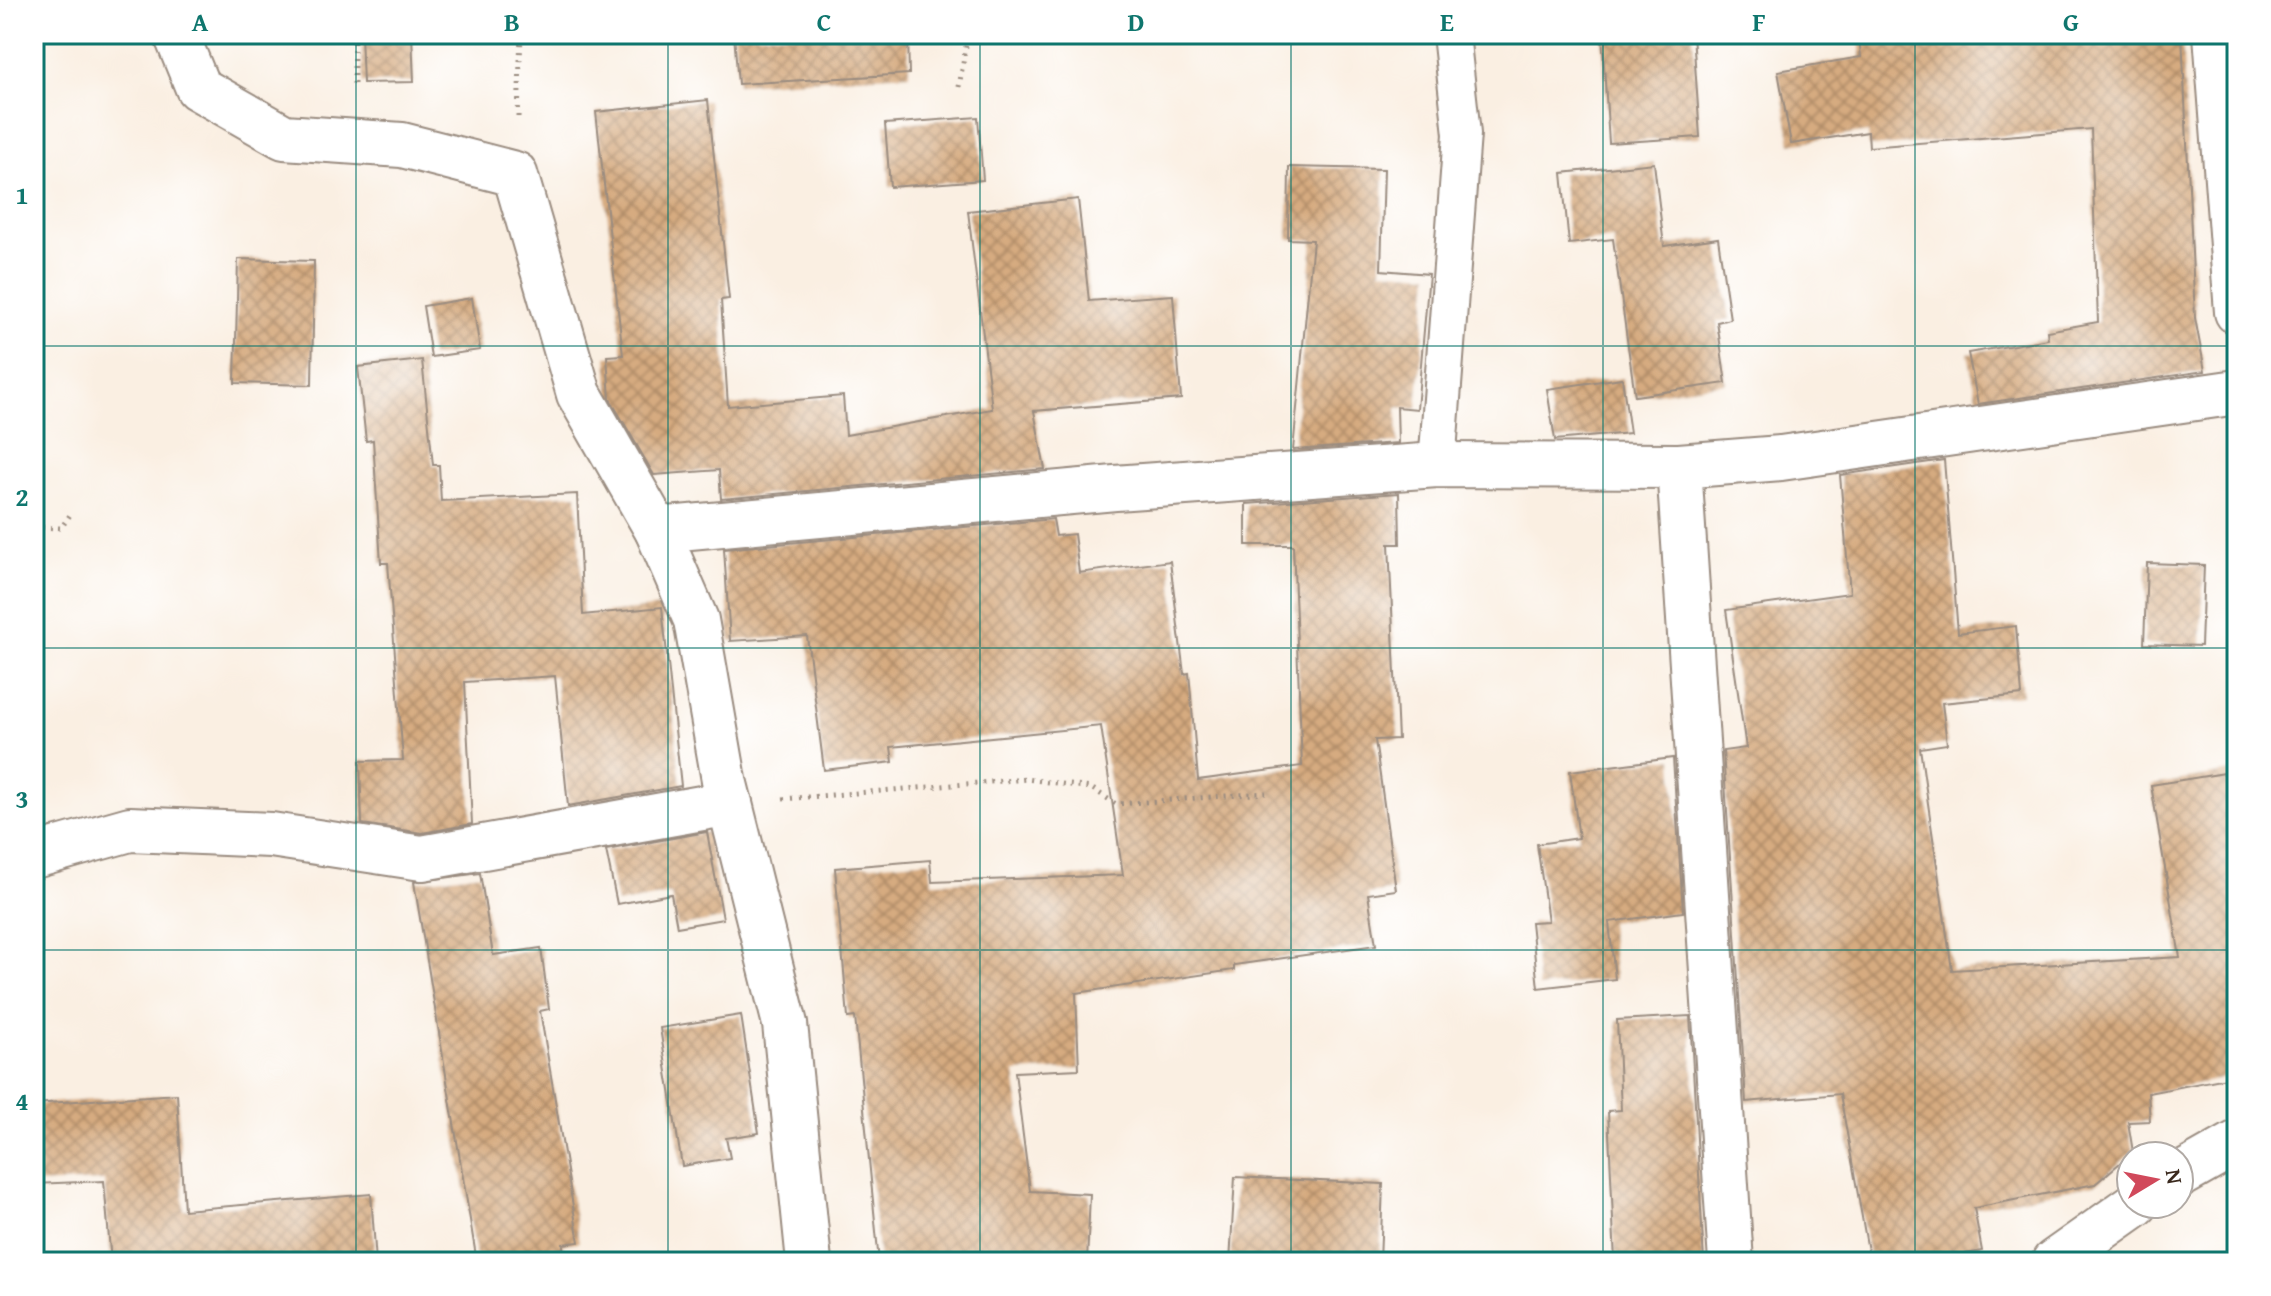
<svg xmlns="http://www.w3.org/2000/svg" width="2271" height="1296" font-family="'Gentium Book Plus',serif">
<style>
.building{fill:url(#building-cross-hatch)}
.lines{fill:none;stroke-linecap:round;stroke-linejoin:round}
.lane-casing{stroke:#9a8c80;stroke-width:40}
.street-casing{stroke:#9a8c80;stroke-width:48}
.secondary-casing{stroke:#9a8c80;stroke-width:48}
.path{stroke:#9a8c80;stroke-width:5;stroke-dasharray:2 6;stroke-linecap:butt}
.lane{stroke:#fff;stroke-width:36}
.street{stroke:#fff;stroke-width:44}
.secondary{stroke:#fff;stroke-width:44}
.grid{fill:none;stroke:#0f766e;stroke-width:2;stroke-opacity:0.55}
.neatline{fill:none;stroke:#0f766e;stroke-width:3}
.grid-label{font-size:26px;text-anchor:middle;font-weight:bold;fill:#0f766e}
</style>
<defs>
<pattern id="building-cross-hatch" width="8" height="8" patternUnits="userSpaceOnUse" patternTransform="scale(2)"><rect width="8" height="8" fill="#d6ab80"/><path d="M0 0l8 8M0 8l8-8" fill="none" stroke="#af8b68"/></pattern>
</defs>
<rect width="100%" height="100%" fill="#fff"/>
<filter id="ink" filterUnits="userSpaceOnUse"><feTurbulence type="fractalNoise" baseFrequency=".0125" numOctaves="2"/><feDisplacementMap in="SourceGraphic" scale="16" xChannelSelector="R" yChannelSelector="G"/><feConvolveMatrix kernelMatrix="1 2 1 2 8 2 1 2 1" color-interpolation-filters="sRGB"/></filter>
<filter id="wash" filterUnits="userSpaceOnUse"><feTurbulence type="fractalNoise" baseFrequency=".006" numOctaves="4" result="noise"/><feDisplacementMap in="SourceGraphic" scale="32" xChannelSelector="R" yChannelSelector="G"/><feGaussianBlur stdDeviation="1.8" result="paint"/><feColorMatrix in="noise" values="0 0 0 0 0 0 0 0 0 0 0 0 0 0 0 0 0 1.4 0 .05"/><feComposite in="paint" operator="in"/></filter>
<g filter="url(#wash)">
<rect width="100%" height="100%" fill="#faefe2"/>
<g id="blocks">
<!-- building -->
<g class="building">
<path d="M361,34H412L414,82L363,83Z"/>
<path d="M734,34H908L909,74L738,84Z"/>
<path d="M1602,34H1693L1700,137L1609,143Z"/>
<path d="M1888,34H2182L2195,318L2205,371L1978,404L1968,353L2048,339L2047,331L2098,322L2091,129L1869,147L1868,132L1791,144L1778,71L1861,57L1859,36Z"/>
<path d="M708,100L729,299L721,300L728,406L843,396L846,435L992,409L968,211L1078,199L1089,301L1173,295L1181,399L1034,411L1045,469L721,499L719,470L654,475L610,399L607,356L623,355L596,112Z"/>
<path d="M978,117L983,180L890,187L885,124Z"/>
<path d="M1654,163L1664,246L1718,238L1730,319L1717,322L1726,383L1635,396L1613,239L1569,244L1562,173Z"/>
<path d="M1289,167L1384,169L1381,270L1429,274L1417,409L1397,407L1398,443L1293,450L1313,240L1288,239Z"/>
<path d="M238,259L314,261L312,385L235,383Z"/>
<path d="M472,298L480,350L431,357L423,306Z"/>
<path d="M422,360L433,465H439L441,501L577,494L583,615L662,607L681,786L568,806L555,676L465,682L472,824L422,833L362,824L360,761L403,760L388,563H381L373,440L366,441L358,367Z"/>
<path d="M1622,378L1630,433L1555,440L1547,389Z"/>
<path d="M1944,460L1958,633L2016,626L2022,695L1942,703L1947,744L1920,748L1952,970L2180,957L2151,785L2237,771V1076L2148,1093L2150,1121L2128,1122L2133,1152L2095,1184L1974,1208L1982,1251L1920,1262H1870L1840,1094L1746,1102L1723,751L1746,748L1726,610L1850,593L1840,475Z"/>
<path d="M1399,493L1400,544H1389L1398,739L1375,740L1396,890L1368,894L1376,945L1234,965V970L1076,993L1079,1069L1015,1072L1030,1191L1090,1194L1087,1262H879L855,1017L848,1018L835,868L930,860L932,882L1123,875L1101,726L891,747L893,762L824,770L807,636L730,641L724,549L1053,519L1056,536L1074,534L1079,573L1170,561L1184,674L1189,673L1198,780L1302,766L1293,545H1246V504Z"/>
<path d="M2147,563L2204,565L2201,646L2144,644Z"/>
<path d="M1673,758L1683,912L1609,922L1615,979L1538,988L1531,922L1548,921L1537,844L1579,838L1570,771Z"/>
<path d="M707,832L723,919L677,927L671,894L617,904L606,850Z"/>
<path d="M480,873L493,955L541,948L549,1009L540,1011L579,1242L563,1244V1262H477L414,882Z"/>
<path d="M741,1015L759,1133L726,1138L730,1158L682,1166L660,1028Z"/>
<path d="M1690,1016L1704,1262H1615L1608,1111L1621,1110L1617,1020Z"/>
<path d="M177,1094L184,1210L371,1194L376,1262H111L104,1181L34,1184V1104Z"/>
<path d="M1235,1177L1383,1184L1380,1262H1230Z"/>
</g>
</g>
</g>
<g filter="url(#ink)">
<use href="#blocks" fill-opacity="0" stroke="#9a8c80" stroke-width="2"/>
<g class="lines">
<!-- lane casing -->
<g class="lane-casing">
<path id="lane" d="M1437,465L1462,134L1451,34"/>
</g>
<!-- street casing -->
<g class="street-casing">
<g id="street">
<path d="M176,34L198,88L284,137L402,145L515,174L579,394L657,530L696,620L724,780L785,1024L809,1262"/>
<path d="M2216,34L2237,312"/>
<path d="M1679,466L1731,1262"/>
<path d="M657,530L1115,488L1437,465L1679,466L1781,458L2237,392"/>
<path d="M34,856L130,829L271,835L422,858L730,803"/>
</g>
</g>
<!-- secondary casing -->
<g class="secondary-casing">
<g id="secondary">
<path d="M2179,1176L2237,1143"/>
<path d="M2054,1262L2136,1204"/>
</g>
</g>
<!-- path -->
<g class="path">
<path d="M354,34V89"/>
<path d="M959,87L968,34"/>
<path d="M518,117L521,34"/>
<path d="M34,527L61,528L70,515"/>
<path d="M783,799L1027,779L1091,788L1116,804L1266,793"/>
</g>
<!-- lane -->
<use href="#lane" class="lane"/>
<!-- street -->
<use href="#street" class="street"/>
<!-- secondary -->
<use href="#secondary" class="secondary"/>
</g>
</g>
<!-- grid -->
<path class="grid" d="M356,34V1262M668,34V1262M980,34V1262M1291,34V1262M1603,34V1262M1915,34V1262M34,346H2237M34,648H2237M34,950H2237"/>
<!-- margin -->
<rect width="2271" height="1296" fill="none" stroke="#fff" stroke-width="88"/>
<!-- north arrow -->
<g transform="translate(2155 1180) rotate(80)"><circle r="38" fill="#ffffff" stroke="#b1aaa5" stroke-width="2"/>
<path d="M0-6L14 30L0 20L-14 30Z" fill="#d1495b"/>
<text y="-12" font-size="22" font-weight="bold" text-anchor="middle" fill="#3b2a1e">N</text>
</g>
<rect x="44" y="44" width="2183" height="1208" class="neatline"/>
<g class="grid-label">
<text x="200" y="31">A</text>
<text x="512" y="31">B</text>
<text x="824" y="31">C</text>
<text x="1136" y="31">D</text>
<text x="1447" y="31">E</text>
<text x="1759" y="31">F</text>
<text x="2071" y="31">G</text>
<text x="22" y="204">1</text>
<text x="22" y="506">2</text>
<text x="22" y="808">3</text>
<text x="22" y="1110">4</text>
</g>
</svg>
